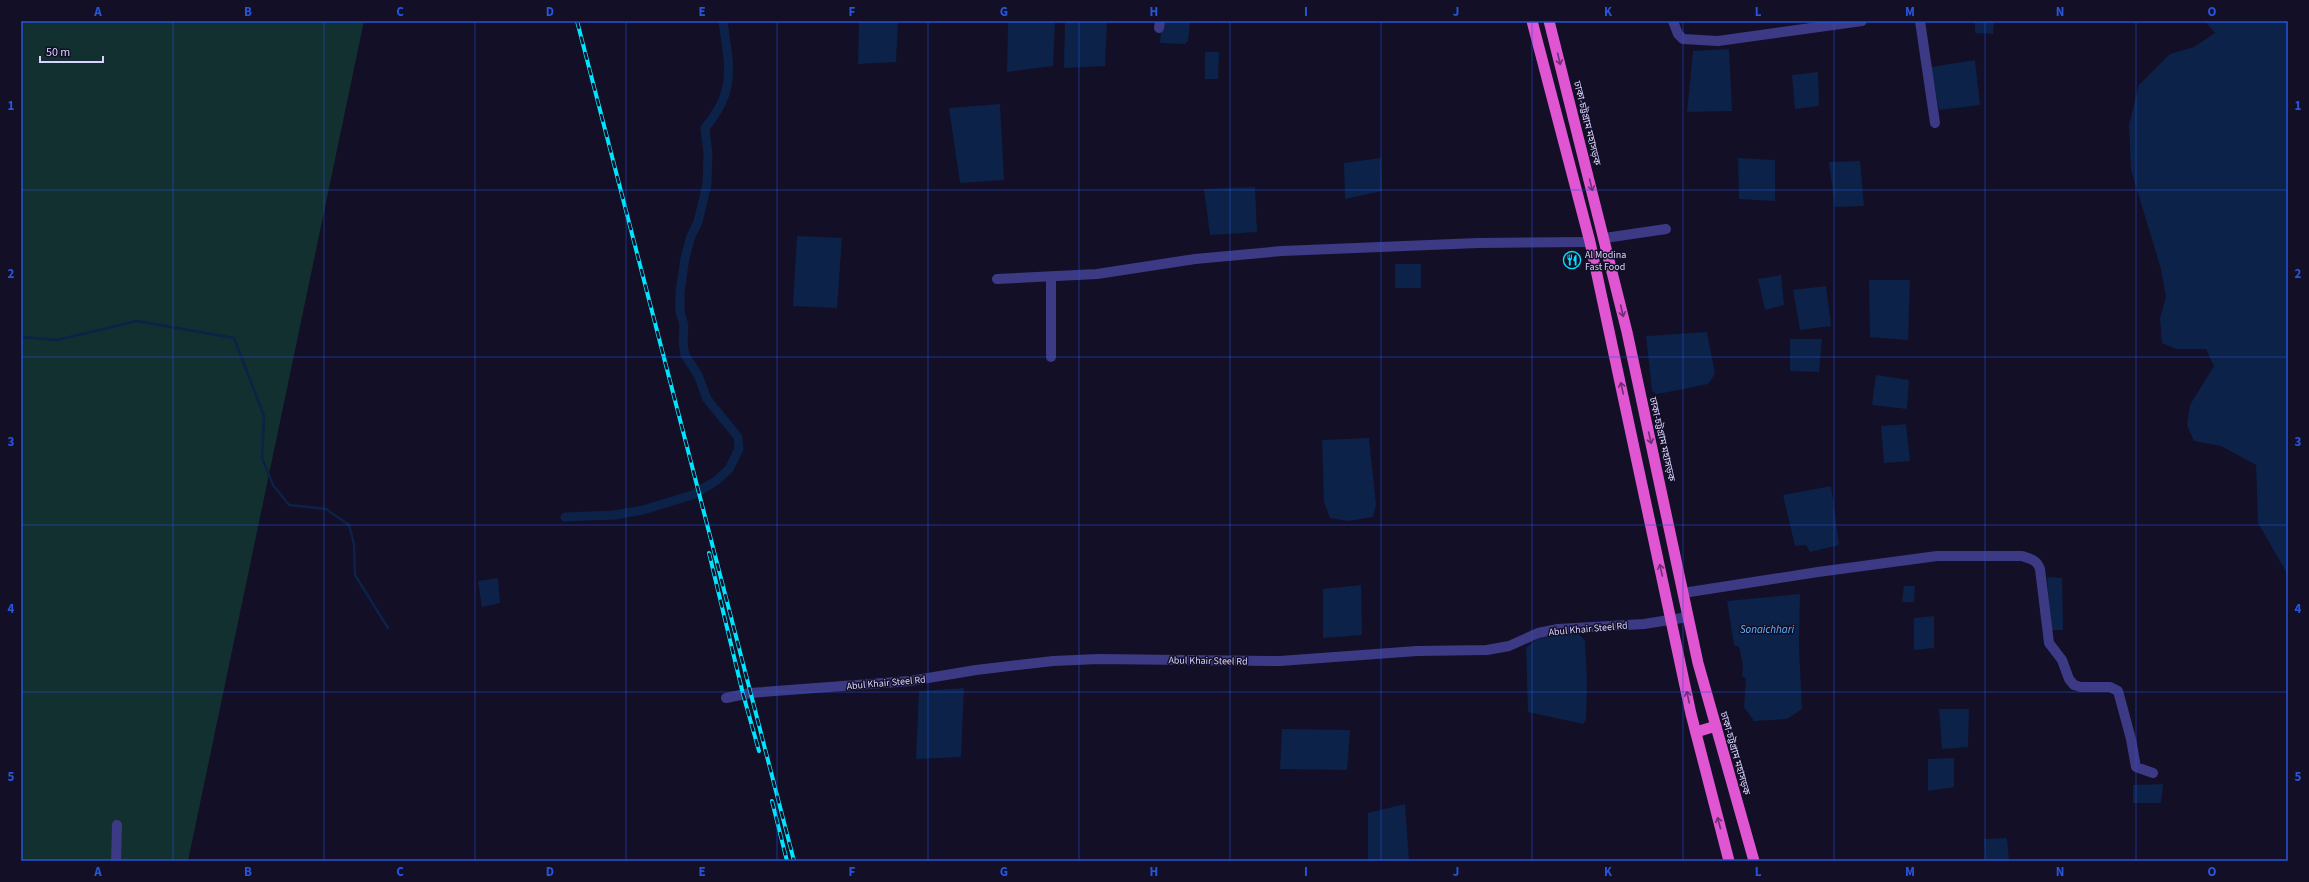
<svg xmlns="http://www.w3.org/2000/svg" width="2309" height="882" font-family="'Source Sans 3','Noto Sans Bengali',sans-serif">
<style>
.green{fill:#12302f}
.water{fill:#0c2248}
.lines{fill:none;stroke-linecap:round;stroke-linejoin:round}
.stream{stroke:#0c2248;stroke-width:2.5}
.canal{stroke:#0c2248;stroke-width:9}
.minor{stroke:#3d3a85;stroke-width:10}
.trunk{stroke:#e055d1;stroke-width:11}
.rail-casing{stroke:#00e5ff;stroke-width:4}
.rail{stroke:#130f26;stroke-width:2.5;stroke-dasharray:8;stroke-linecap:butt}
.oneway{stroke:#6f2e73}
.grid{fill:none;stroke:#2655da;stroke-width:1;stroke-opacity:0.55}
.labels{text-anchor:middle;stroke-width:3;stroke-linejoin:round;paint-order:stroke}
.street-label{font-size:10px;fill:#d9d4ff;stroke:#130f26}
.poi-label{font-size:10px;fill:#d9d4ff;stroke:#130f26;text-anchor:start}
.water-label{font-size:11px;font-style:italic;fill:#62b6ff;stroke:#130f26}
.neatline{fill:none;stroke:#2655da;stroke-width:1.5}
.grid-label{font-size:13px;text-anchor:middle;font-weight:bold;fill:#2655da}
</style>
<rect width="100%" height="100%" fill="#130f26"/>
<!-- green -->
<path class="green" d="M21,21H364L188,861H21Z"/>
<!-- water -->
<g class="water">
<path d="M859,21H898L896,62L858,64Z"/>
<path d="M1008,21H1055L1053,66L1007,72Z"/>
<path d="M1065,21H1107L1105,66L1064,68Z"/>
<path d="M1162,21H1190L1188,41L1185,44L1160,43Z"/>
<path d="M1975,21L1994,22L1993,34L1975,33Z"/>
<path d="M2205,21H2288V575L2258,523L2256,465L2221,446L2194,441L2187,425L2190,405L2214,366L2206,349H2176L2162,343L2160,318L2166,297L2161,269L2131,170L2129,125L2139,85L2170,54L2194,47L2215,33Z"/>
<path d="M1729,49L1732,111L1687,112L1693,51Z"/>
<path d="M1205,52H1219L1218,79H1205Z"/>
<path d="M1975,60L1980,105L1939,110L1931,67Z"/>
<path d="M1818,72L1819,106L1795,109L1792,75Z"/>
<path d="M1000,104L1004,180L960,183L949,108Z"/>
<path d="M1381,158L1382,191L1345,199L1344,163Z"/>
<path d="M1738,158L1775,160V201L1739,199Z"/>
<path d="M1860,161L1864,206L1835,207L1829,162Z"/>
<path d="M1255,187L1257,232L1210,235L1204,189Z"/>
<path d="M797,236L842,238L837,308L793,306Z"/>
<rect x="1395" y="264" width="26" height="24"/>
<path d="M1781,275L1784,305L1765,310L1758,279Z"/>
<path d="M1869,280H1910L1908,340L1870,337Z"/>
<path d="M1826,286L1831,326L1800,330L1793,290Z"/>
<path d="M1707,332L1715,374L1708,384L1663,393L1656,394L1652,391L1646,336Z"/>
<path d="M1790,339H1822L1819,372L1790,371Z"/>
<path d="M1876,375L1909,380L1907,409L1872,405Z"/>
<path d="M1906,424L1910,461L1884,463L1881,426Z"/>
<path d="M1369,438L1376,505L1373,517L1348,521L1330,518L1324,502L1322,440Z"/>
<path d="M1831,486L1839,545L1810,552L1806,545L1795,546L1783,495Z"/>
<path d="M2047,577L2062,578L2063,630H2051Z"/>
<path d="M498,578L500,603L482,607L478,581Z"/>
<path d="M1361,585L1362,635L1323,638V589Z"/>
<path d="M1904,586H1915L1914,602H1902Z"/>
<path d="M1800,594L1799,647L1802,709L1787,719L1754,721L1744,707L1746,679L1742,676L1743,665L1739,647L1734,645L1727,601Z"/>
<path d="M1934,616V648L1914,650V618Z"/>
<path d="M1578,633L1585,641L1587,680L1586,720L1583,724L1528,712L1526,648L1538,638Z"/>
<path d="M964,688L961,757L916,759L919,691Z"/>
<path d="M1939,709H1969L1968,747L1942,749Z"/>
<path d="M1282,729L1350,730L1347,770L1280,769Z"/>
<path d="M1954,758V787L1928,791V759Z"/>
<path d="M2163,784L2161,803H2133V785Z"/>
<path d="M1405,804L1409,861H1368V813Z"/>
<path d="M2007,838L2009,861H1985L1984,839Z"/>
</g>
<g class="lines">
<!-- stream -->
<path class="stream" d="M21,337L57,340L137,321L234,338L264,416L262,458L273,485L289,505L326,509L349,525L354,544L355,575L388,628"/>
<!-- canal -->
<path class="canal" d="M565,517L614,515L643,510L692,495L716,481L729,469L739,449L738,437L707,399L698,375L685,355L683,343L684,325L680,312V292L685,258L691,236L698,222L707,184L708,154L705,128C737,90 729,67 723,21"/>
<!-- minor -->
<g class="minor">
<path d="M1673,21L1678,34L1683,39L1718,41L1862,21"/>
<path d="M1920,21L1935,123"/>
<path d="M1159,28L1160,21"/>
<path d="M1605,238L1666,229"/>
<path d="M997,279L1097,274L1195,259L1282,251L1478,243L1590,242"/>
<path d="M1051,357V278"/>
<path d="M1683,593L1818,572L1937,556H2022C2031,559 2037,560 2040,569L2049,643L2062,660L2069,679L2074,685L2081,687H2110L2118,691L2131,739L2136,767L2153,773"/>
<path d="M726,698L750,693L910,681L976,670L1053,661L1098,659L1280,661L1417,651L1487,650L1509,646L1538,633L1558,629L1644,624L1688,617"/>
<path d="M116,861L117,825"/>
</g>
<!-- trunk -->
<g class="trunk">
<path d="M1532,21L1590,242L1691,714L1729,861"/>
<path d="M1549,21L1627,332L1698,663L1754,861"/>
<path d="M1696,732L1716,726"/>
</g>
<!-- rail casing -->
<g class="rail-casing">
<g id="rail">
<path d="M577,21L794,861"/>
<path d="M709,553L743,694L759,751"/>
<path d="M772,801L787,861"/>
</g>
</g>
<!-- rail -->
<use href="#rail" class="rail"/>
</g>
<!-- one-way arrows -->
<defs><path id="oneway-shaft" d="M-6 0H5M1.5-3L5.5 0L1.5 3" fill="none" stroke-width="1.6" stroke-linecap="round" stroke-linejoin="round"/></defs>
<g class="oneway">
<use href="#oneway-shaft" transform="translate(1559 59) rotate(76)"/>
<use href="#oneway-shaft" transform="translate(1591 185) rotate(76)"/>
<use href="#oneway-shaft" transform="translate(1622 311) rotate(77)"/>
<use href="#oneway-shaft" transform="translate(1622 388) rotate(-102)"/>
<use href="#oneway-shaft" transform="translate(1650 438) rotate(77)"/>
<use href="#oneway-shaft" transform="translate(1661 570) rotate(-103)"/>
<use href="#oneway-shaft" transform="translate(1688 697) rotate(-102)"/>
<use href="#oneway-shaft" transform="translate(1719 823) rotate(-105)"/>
</g>
<!-- grid -->
<path class="grid" d="M173,21V861M324,21V861M475,21V861M626,21V861M777,21V861M928,21V861M1079,21V861M1230,21V861M1381,21V861M1532,21V861M1683,21V861M1834,21V861M1985,21V861M2136,21V861M21,190H2288M21,357H2288M21,525H2288M21,692H2288"/>
<!-- icons -->
<defs>
<g id="restaurant-ring" transform="scale(0.9)"><circle r="9.5" fill="#130f26" stroke="#00e5ff" stroke-width="1.5"/><path d="M-5-6h1v4h1v-4h1v4h1v-4h1v5L-1.5 .5V6h-2V.5L-5-1ZM5-6V6H3V1.5H1.5Q1.5-4 5-6Z" fill="#00e5ff"/></g>
</defs>
<g fill-rule="evenodd">
<use href="#restaurant-ring" x="1572" y="260"/>
</g>
<g class="labels">
<!-- street labels -->
<g class="street-label">
<text transform="translate(1588 123) rotate(76)" y="4">ঢাকা-চট্টগ্রাম মহাসড়ক</text>
<text transform="translate(1663 439) rotate(77)" y="4">ঢাকা-চট্টগ্রাম মহাসড়ক</text>
<text transform="translate(1588 628) rotate(-5)" y="4">Abul Khair Steel Rd</text>
<text transform="translate(1208 660) rotate(1)" y="4">Abul Khair Steel Rd</text>
<text transform="translate(886 682) rotate(-5)" y="4">Abul Khair Steel Rd</text>
<text transform="translate(1736 753) rotate(74)" y="4">ঢাকা-চট্টগ্রাম মহাসড়ক</text>
</g>
<!-- poi labels -->
<g class="poi-label">
<text x="1585" y="258">Al Modina<tspan x="1585" dy="12">Fast Food</tspan></text>
</g>
<!-- water labels -->
<g class="water-label">
<text x="1767" y="633">Sonaichhari</text>
</g>
</g>
<!-- border -->
<rect width="2309" height="882" fill="none" stroke="#130f26" stroke-width="44"/>
<!-- scale -->
<path d="M40 56v6h63v-6" fill="none" stroke="#d9d4ff" stroke-width="2"/>
<text x="46" y="56" font-size="12" fill="#d9d4ff" stroke="#130f26" stroke-width="3" paint-order="stroke">50 m</text>
<rect x="22" y="22" width="2265" height="838" class="neatline"/>
<g class="grid-label">
<text x="98" y="16">A</text>
<text x="248" y="16">B</text>
<text x="400" y="16">C</text>
<text x="550" y="16">D</text>
<text x="702" y="16">E</text>
<text x="852" y="16">F</text>
<text x="1004" y="16">G</text>
<text x="1154" y="16">H</text>
<text x="1306" y="16">I</text>
<text x="1456" y="16">J</text>
<text x="1608" y="16">K</text>
<text x="1758" y="16">L</text>
<text x="1910" y="16">M</text>
<text x="2060" y="16">N</text>
<text x="2212" y="16">O</text>
<text x="11" y="110">1</text>
<text x="2298" y="110">1</text>
<text x="11" y="278">2</text>
<text x="2298" y="278">2</text>
<text x="11" y="446">3</text>
<text x="2298" y="446">3</text>
<text x="11" y="613">4</text>
<text x="2298" y="613">4</text>
<text x="11" y="781">5</text>
<text x="2298" y="781">5</text>
<text x="98" y="876">A</text>
<text x="248" y="876">B</text>
<text x="400" y="876">C</text>
<text x="550" y="876">D</text>
<text x="702" y="876">E</text>
<text x="852" y="876">F</text>
<text x="1004" y="876">G</text>
<text x="1154" y="876">H</text>
<text x="1306" y="876">I</text>
<text x="1456" y="876">J</text>
<text x="1608" y="876">K</text>
<text x="1758" y="876">L</text>
<text x="1910" y="876">M</text>
<text x="2060" y="876">N</text>
<text x="2212" y="876">O</text>
</g>
</svg>
